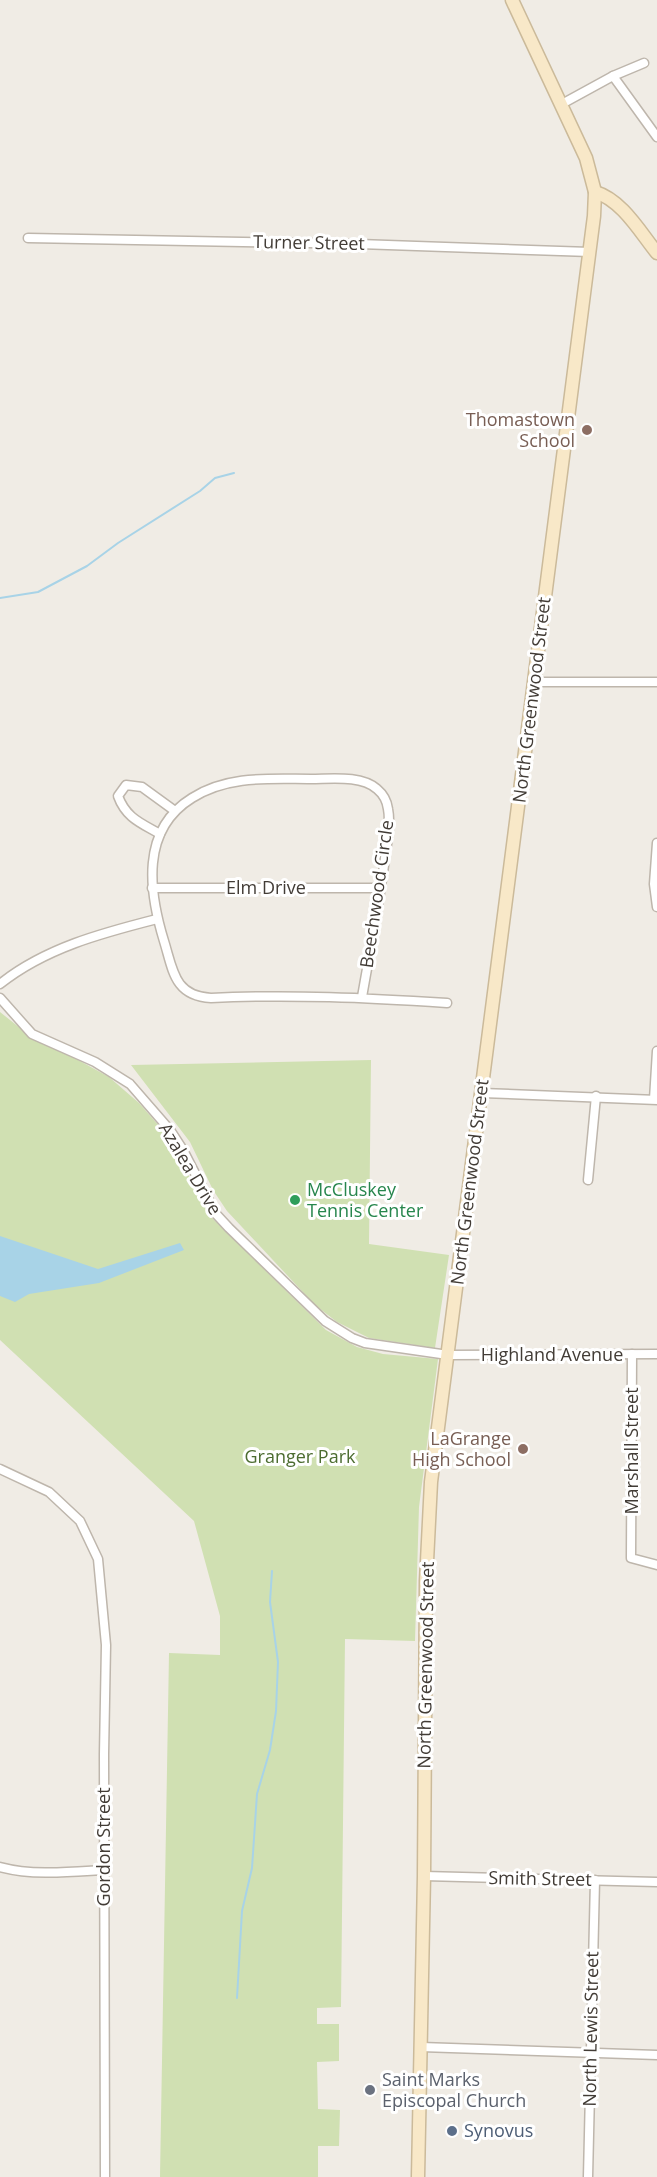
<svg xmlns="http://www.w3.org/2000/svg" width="657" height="2177" font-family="'Open Sans',sans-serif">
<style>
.green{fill:#d0e0b2}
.water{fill:#a8d3e7}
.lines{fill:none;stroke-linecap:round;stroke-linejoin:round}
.stream{stroke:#a8d3e7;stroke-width:2}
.street-casing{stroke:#beb6ac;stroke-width:11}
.secondary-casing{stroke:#cbba9a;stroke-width:15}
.street{stroke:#fff;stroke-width:8}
.secondary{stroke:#f8e8c8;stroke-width:12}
.education-dot{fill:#8d6e63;stroke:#fff;stroke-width:2}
.leisure-dot{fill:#2e9e5b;stroke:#fff;stroke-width:2}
.worship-dot{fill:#6b7280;stroke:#fff;stroke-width:2}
.service-dot{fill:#5c6f8a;stroke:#fff;stroke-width:2}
.labels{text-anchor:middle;stroke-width:6;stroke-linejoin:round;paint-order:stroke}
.street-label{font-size:18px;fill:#423c36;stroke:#fff}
.education-label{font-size:18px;fill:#785e54;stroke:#fff;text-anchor:end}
.leisure-label{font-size:18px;fill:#27864d;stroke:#fff;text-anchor:start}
.park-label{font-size:18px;fill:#4c6c30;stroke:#fff}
.worship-label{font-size:18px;fill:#5b616d;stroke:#fff;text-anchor:start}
.service-label{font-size:18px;fill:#4e5e75;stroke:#fff;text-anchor:start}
</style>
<rect width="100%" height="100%" fill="#f0ece5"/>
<!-- green -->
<g class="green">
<path d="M0,1012L35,1040L78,1060L109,1077L139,1103L160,1127L176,1151L209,1215L326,1330L357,1347L383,1354L438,1359L419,1507L415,1641L345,1639L341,2007L317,2008V2024H339V2061L317,2062L318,2109L340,2110L339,2146H318V2177H160L169,1653L220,1655V1616L194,1521L0,1340Z"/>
<path d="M371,1060L369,1244L449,1255L435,1348L369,1338L337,1322L315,1305L227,1211L213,1190L190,1142L131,1065Z"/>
</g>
<!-- water -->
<path class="water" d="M0,1236L98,1269L180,1243L184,1250L99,1283L29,1294L15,1302L0,1296Z"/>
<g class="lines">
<!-- stream -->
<g class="stream">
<path d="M0,598L38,592L87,566L118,543L200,491L215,478L234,473"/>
<path d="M237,1998L242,1911L252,1868L257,1794L270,1750L276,1711L278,1662L270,1602L272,1571"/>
</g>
<!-- street casing -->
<g class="street-casing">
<g id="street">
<path d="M613,76L657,137"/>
<path d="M560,105L613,76L644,63"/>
<path d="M28,238L359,244L590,252"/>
<path d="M535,682H657"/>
<path d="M160,834C141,823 126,818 118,796L126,785L142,787L175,811"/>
<path d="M657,843L654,884L657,907"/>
<path d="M152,888H381"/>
<path d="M0,984C45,948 102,933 157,919"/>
<path d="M362,997C370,951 379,905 385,858C387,843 391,824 388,809C387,801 383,794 377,789C361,775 331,779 311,779C270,779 228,775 192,798C140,830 149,892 164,941C173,970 174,996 211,998C290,994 369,998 447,1003"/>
<path d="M0,998L32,1034L95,1062L130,1084L170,1130L183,1150L216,1214L229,1228L325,1321L352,1338L365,1343L448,1355L657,1354"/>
<path d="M482,1093L657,1100"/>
<path d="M654,1099L657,1051"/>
<path d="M588,1180L596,1096"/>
<path d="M632,1354L631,1558L657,1565"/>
<path d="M0,1469L49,1492L80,1521L98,1559L106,1645L104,1754L105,2177"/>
<path d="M0,1867C34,1876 70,1872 104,1870"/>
<path d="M424,1876L657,1882"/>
<path d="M421,2047L657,2055"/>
<path d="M588,2177L595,1880"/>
</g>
</g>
<!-- secondary casing -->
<g class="secondary-casing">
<g id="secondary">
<path d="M595,192C622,200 640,232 657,253"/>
<path d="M418,2177L424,1876L426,1581L431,1482L594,216L595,192L586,158L512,0"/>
</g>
</g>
<!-- street -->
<use href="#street" class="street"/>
<!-- secondary -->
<use href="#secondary" class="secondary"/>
</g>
<!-- markers -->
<g class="education-dot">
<circle cx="587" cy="430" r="6"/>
<circle cx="523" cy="1449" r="6"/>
</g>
<circle class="leisure-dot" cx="295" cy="1200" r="6"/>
<circle class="worship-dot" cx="370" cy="2090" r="6"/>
<circle class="service-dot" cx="452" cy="2131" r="6"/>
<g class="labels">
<!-- street labels -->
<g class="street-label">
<text transform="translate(309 243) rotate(1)" y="6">Turner Street</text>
<text transform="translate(532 700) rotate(-83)" y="6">North Greenwood Street</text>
<text x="266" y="894">Elm Drive</text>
<text transform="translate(377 894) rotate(-82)" y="6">Beechwood Circle</text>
<text transform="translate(190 1169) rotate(59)" y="6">Azalea Drive</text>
<text transform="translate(470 1182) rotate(-83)" y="6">North Greenwood Street</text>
<text x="552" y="1361">Highland Avenue</text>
<text transform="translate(632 1451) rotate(-90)" y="6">Marshall Street</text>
<text transform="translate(426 1665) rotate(-89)" y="6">North Greenwood Street</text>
<text transform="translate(104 1847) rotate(-90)" y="6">Gordon Street</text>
<text transform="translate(540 1879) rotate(1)" y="6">Smith Street</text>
<text transform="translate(591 2029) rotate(-89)" y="6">North Lewis Street</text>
</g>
<!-- education labels -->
<g class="education-label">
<text x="575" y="426">Thomastown<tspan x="575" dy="21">School</tspan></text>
<text x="511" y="1445">LaGrange<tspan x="511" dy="21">High School</tspan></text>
</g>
<!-- leisure labels -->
<g class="leisure-label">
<text x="307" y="1196">McCluskey<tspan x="307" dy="21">Tennis Center</tspan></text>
</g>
<!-- park labels -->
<g class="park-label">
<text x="300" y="1463">Granger Park</text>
</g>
<!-- worship labels -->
<g class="worship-label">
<text x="382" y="2086">Saint Marks<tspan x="382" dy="21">Episcopal Church</tspan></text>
</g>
<!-- service labels -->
<g class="service-label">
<text x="464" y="2137">Synovus</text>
</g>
</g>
</svg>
